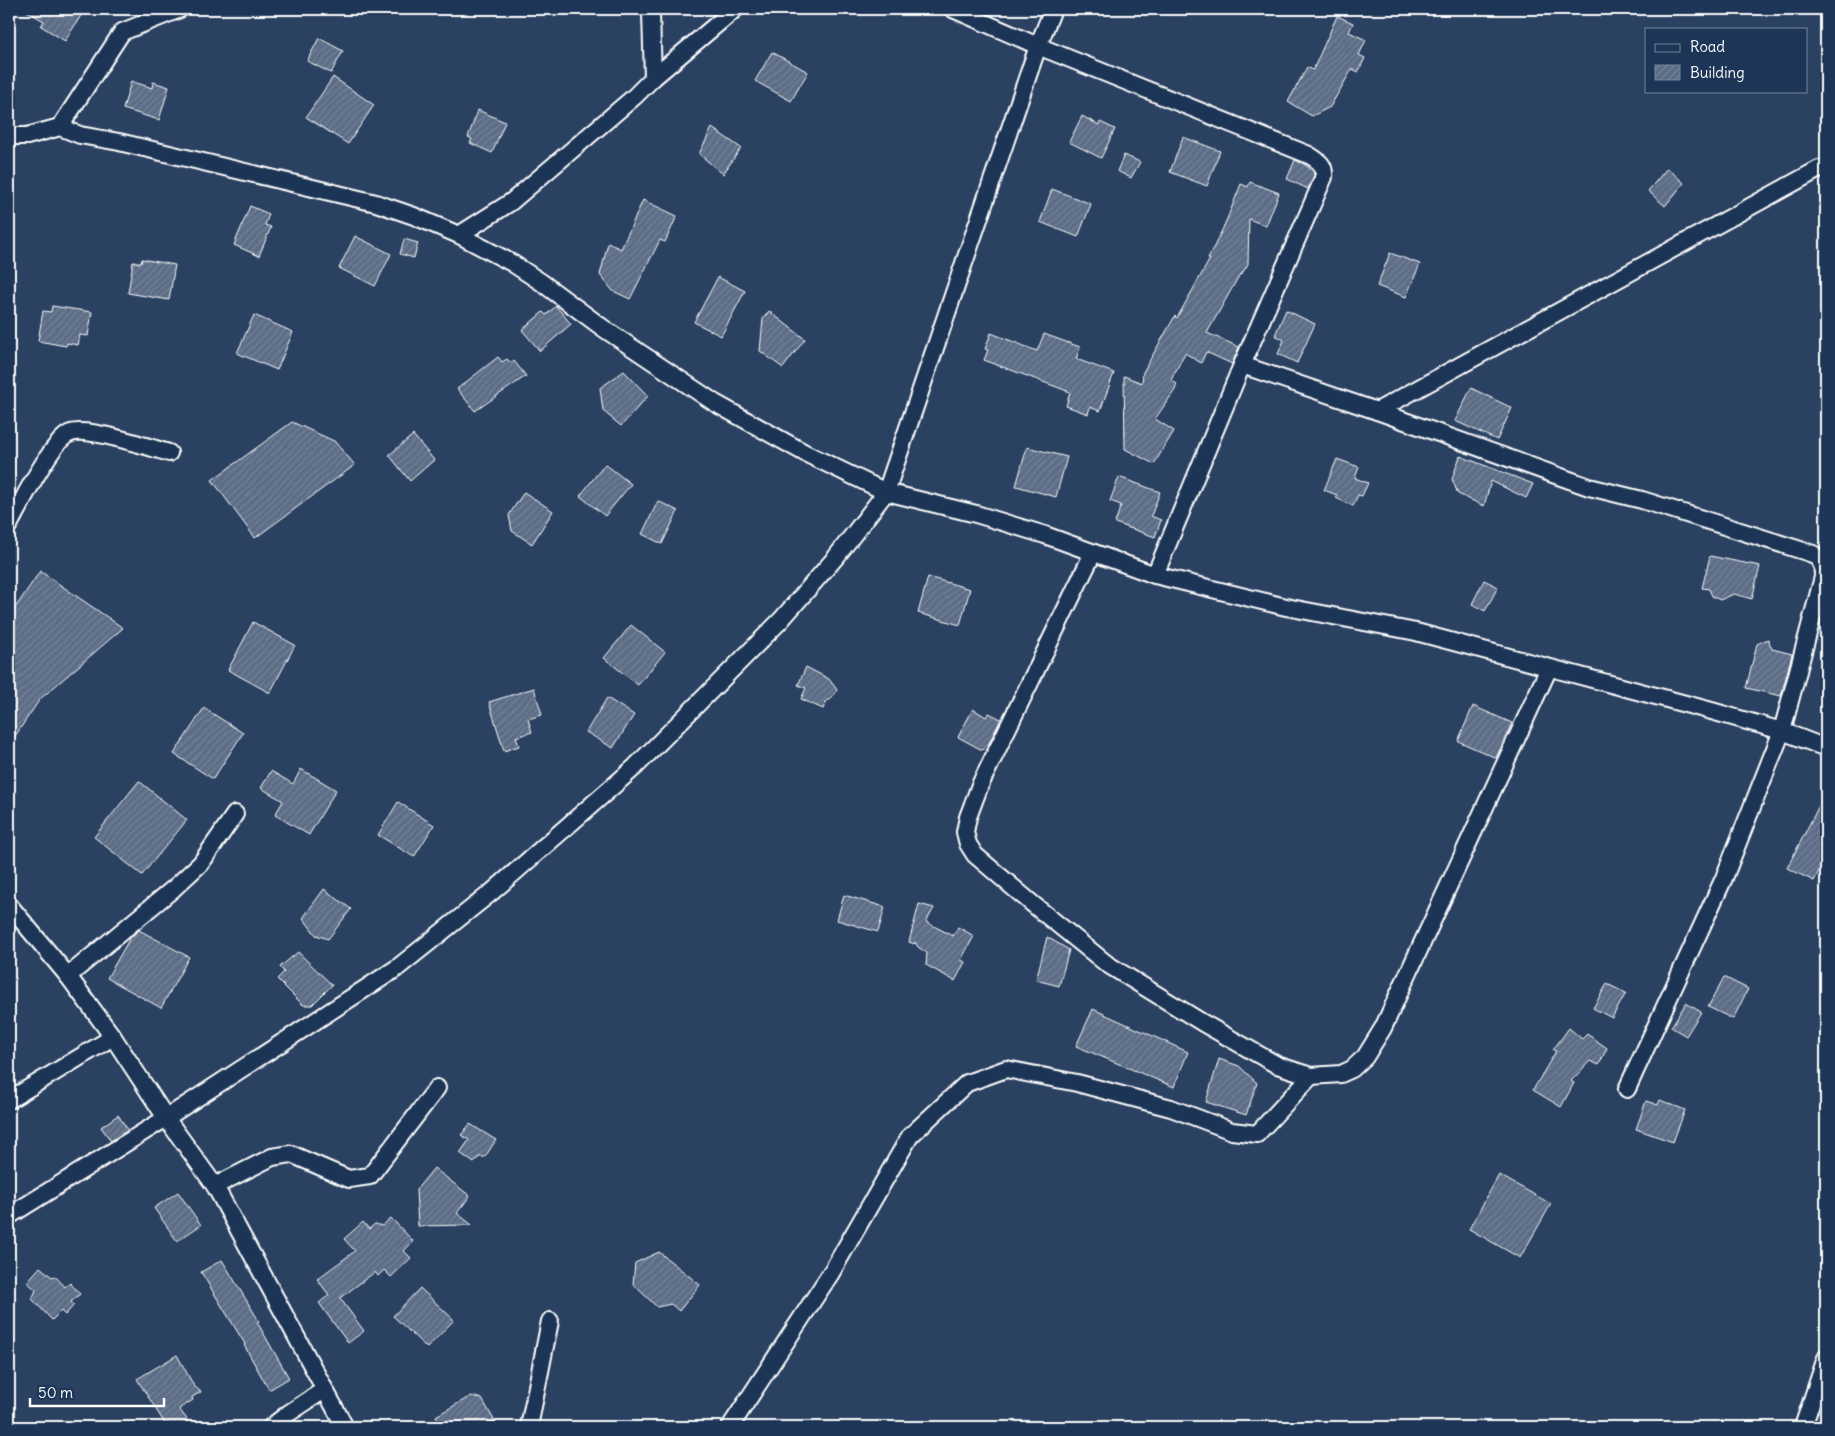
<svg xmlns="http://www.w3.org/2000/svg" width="1835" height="1436" font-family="Delius,sans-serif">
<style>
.building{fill:url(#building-hatch);stroke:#fff}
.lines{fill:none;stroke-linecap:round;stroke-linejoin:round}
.street-casing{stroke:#fff;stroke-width:20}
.street{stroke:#1d3557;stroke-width:16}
</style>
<defs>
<pattern id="building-hatch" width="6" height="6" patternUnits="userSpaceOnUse" patternTransform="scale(1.25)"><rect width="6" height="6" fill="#5b6c86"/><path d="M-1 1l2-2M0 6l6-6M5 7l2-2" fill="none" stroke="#748298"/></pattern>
</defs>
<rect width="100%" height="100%" fill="#2a4161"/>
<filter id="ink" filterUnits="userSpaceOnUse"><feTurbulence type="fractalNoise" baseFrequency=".02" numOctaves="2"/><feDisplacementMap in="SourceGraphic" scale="10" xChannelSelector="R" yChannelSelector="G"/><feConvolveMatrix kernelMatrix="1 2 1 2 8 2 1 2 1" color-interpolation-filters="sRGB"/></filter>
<g filter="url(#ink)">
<!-- building -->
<g class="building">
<path d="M23,9H85L65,41L41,26L44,21Z"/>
<path d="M1337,16L1353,23L1349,32L1366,40L1359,55L1365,58L1358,72L1352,69L1330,107L1312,116L1288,102L1307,67L1313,70Z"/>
<path d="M319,38L343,51L331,73L307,61Z"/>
<path d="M772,52L808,72L791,101L755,81Z"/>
<path d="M333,77L374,105L348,144L306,117Z"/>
<path d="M131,81L152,88L153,82L169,87L159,120L123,109Z"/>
<path d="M478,110L505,122L492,153L470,143L472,139L468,137Z"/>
<path d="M1082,116L1099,125L1100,122L1115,129L1101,158L1069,142Z"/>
<path d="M712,128L741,148L723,174L699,154Z"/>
<path d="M1183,137L1220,151L1207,186L1170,172Z"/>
<path d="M1124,155L1140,162L1131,178L1117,171Z"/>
<path d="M1295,160L1304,164L1313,171L1314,175L1308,189L1287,179Z"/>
<path d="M1667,168L1684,183L1665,206L1648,191Z"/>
<path d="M1250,182L1279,193L1266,226L1249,219L1248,264L1241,275L1240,274L1207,333L1239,347L1232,364L1206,352L1201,363L1185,353L1171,380L1177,384L1175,390L1155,419L1174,431L1154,464L1125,449L1124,376L1142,383L1143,372L1175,316L1177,318L1210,259H1208L1225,224L1241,184L1248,187Z"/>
<path d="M1052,189L1091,204L1078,237L1040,222Z"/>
<path d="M643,200L677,216L665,242L660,240L630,299L613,291L600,275L608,243L621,249Z"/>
<path d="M250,206L269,214L265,225L271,227L259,256L234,245Z"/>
<path d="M355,236L391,254L375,286L339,268Z"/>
<path d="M404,239L418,243L414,258L400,254Z"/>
<path d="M1390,253L1420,264L1406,297L1377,286Z"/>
<path d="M142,259L175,265L169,300L128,293L133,262L141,263Z"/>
<path d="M718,277L745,291L721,336L694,322Z"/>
<path d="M52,306L92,312L88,336L80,335L78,345L67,343L66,346L38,341L43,311L51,312Z"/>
<path d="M556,306L571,324L540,351L522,330L543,312L546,315Z"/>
<path d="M1286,310L1315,324L1297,363L1278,354L1284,340L1275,335Z"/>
<path d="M769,311L805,339L783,368L760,351L763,319Z"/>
<path d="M254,315L293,332L277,370L237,353Z"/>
<path d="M991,333L1037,351L1044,334L1080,347L1076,359L1114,373L1100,411L1090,407L1088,414L1066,406L1070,392L984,360L988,350L985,349Z"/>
<path d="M498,357L502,362L507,359L511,363L514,361L526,376L475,411L457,389Z"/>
<path d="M624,371L648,396L621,426L603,411L600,388Z"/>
<path d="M1471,388L1512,408L1497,440L1455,421Z"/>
<path d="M292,422L334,441L355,465L255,538L212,480Z"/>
<path d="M413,435L434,460L410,481L389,455Z"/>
<path d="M1027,447L1067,457L1056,497L1016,486Z"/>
<path d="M1460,456L1533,484L1526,498L1491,481L1484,506L1458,494L1452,479Z"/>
<path d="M1337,459L1359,467L1355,478L1368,483L1362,496L1358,495L1353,506L1336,498L1337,495L1324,490Z"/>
<path d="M605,464L631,484L605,516L580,496Z"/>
<path d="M1119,477L1160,492L1151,516L1161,520L1155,537L1115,523L1121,505L1110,501Z"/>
<path d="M524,492L553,511L532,544L512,531L509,515Z"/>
<path d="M658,501L678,511L662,544L642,534Z"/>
<path d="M1710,556L1760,566L1752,599L1734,594L1720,600L1712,596L1709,589L1702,588Z"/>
<path d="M40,571L123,628L40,699L9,745V617Z"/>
<path d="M928,577L970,589L960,625L918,613Z"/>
<path d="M1484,580L1498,587L1485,611L1472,604Z"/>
<path d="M253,622L295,645L270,693L228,670Z"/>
<path d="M631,625L665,652L638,685L604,658Z"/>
<path d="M1768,639L1772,649L1792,654L1781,696L1746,688L1757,644Z"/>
<path d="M806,667L829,679L837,690L830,700H827L823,709L801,699L806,688L798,685Z"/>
<path d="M534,688L542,715L528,719L532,732L516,737L519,746L504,751L489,702Z"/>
<path d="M607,698L634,715L613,748L586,732Z"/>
<path d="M1473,706L1512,723L1496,758L1458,741Z"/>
<path d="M204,708L243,733L213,779L174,754Z"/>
<path d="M973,709L986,717L989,713L1001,719L989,743L982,750L958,737Z"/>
<path d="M301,769L336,790L309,835L275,815L283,801L261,788L271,771L293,784Z"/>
<path d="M139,781L187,820L142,875L94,837Z"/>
<path d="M1826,792V856L1814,881L1787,868Z"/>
<path d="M398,802L434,825L414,857L378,835Z"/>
<path d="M324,889L351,909L328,939L316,935L303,918Z"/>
<path d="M844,895L885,907L878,932L837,920Z"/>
<path d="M919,904L934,908L926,922L953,936L958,927L974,936L961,960L965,962L955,981L926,965L927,953L918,947L915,942L914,944L909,942Z"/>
<path d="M139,930L189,957L161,1008L107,978L130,938Z"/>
<path d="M1047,937L1069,950L1059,986L1036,980Z"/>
<path d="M298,952L332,985L312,1005H303L277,979L284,972L280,967Z"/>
<path d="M1724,977L1748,989L1733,1019L1708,1007Z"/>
<path d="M1607,984L1626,993L1612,1018L1593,1008Z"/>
<path d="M1686,1003L1701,1012L1686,1036L1671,1027Z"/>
<path d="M1093,1009L1188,1052L1174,1087L1076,1046Z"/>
<path d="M1569,1028L1582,1039L1587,1034L1607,1048L1599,1065L1590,1061L1571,1081L1574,1083L1561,1107L1533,1090L1556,1051L1553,1050Z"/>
<path d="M1219,1059L1239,1066L1257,1083L1246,1115L1206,1102Z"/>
<path d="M1660,1100L1685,1110L1673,1142L1636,1129L1646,1101L1658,1105Z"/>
<path d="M118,1115L128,1130L111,1141L101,1127Z"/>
<path d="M470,1124L496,1140L485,1157H479L474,1163L460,1153L469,1140L461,1135Z"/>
<path d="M434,1168L470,1196L457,1213L472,1225L418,1226L416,1190Z"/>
<path d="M1499,1175L1551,1204L1520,1258L1469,1229Z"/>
<path d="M178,1192L201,1225L177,1241L154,1208Z"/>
<path d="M391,1218L413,1241L404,1251L411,1258L391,1277L384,1270L378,1276L375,1272L340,1298L364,1331L348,1343L319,1303L329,1295L317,1279L355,1251L344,1239L363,1222L369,1229L375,1224L382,1226Z"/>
<path d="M659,1252L700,1285L679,1311L671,1304L657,1307L633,1284L635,1263Z"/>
<path d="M222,1260L259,1321L257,1322L289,1378L269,1390L244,1345L245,1344L201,1272Z"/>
<path d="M40,1267L52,1277L55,1276L65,1287L70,1283L80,1294L71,1302L74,1305L65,1315L61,1311L52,1320L32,1299L36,1290L27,1282Z"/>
<path d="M420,1288L454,1320L427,1348L393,1316Z"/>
<path d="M177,1355L194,1386L201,1392L192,1397L193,1400L179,1409L193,1427H167L137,1379Z"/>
<path d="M471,1396L482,1399L498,1427H442L436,1416Z"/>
</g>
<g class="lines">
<!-- street casing -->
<g class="street-casing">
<g id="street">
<path d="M953,9L1038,46L1309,155C1319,161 1325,165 1324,177L1242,365L1155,575"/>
<path d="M653,78L735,9"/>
<path d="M60,127L122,32L180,9"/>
<path d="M9,136H27L60,127L80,135L119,142L376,203L414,216L459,235L512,263L541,282L603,328L715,403L805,453L886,492L976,514L1045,535L1155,575L1286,607L1416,632L1708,710L1782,731L1826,748"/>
<path d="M459,235L511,202L634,97L653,78L651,14"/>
<path d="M1242,365L1377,411L1589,487L1642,500L1813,554C1822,561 1823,566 1823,577L1782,731L1724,878L1627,1089"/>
<path d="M1377,411L1819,169"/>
<path d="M9,525C19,507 53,438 71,433C88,427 149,447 169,453"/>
<path d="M1093,553L980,785L968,817L965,832L968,844L975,855L1035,906L1107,964L1203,1023L1277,1065L1311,1076L1341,1074L1352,1069L1365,1057L1383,1028L1549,668"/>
<path d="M9,905L68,976L113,1037L166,1118L215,1186L345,1427"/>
<path d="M68,976L173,889L201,863L235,814"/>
<path d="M9,1100L113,1037"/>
<path d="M215,1186L272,1157L291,1154L349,1179L370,1176L437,1088"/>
<path d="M9,1216L166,1118L397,968L492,892L635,767L781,620L836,557L886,492L1038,46L1053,9"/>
<path d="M271,1427L289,1413L324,1390"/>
<path d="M529,1427L550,1321"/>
<path d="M730,1427L831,1273L910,1136L967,1083L1006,1069L1077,1083L1171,1108L1232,1131L1257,1134L1311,1076"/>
<path d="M1803,1427L1826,1358"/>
</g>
</g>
<!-- street -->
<use href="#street" class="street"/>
</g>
</g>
<!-- margin -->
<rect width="1835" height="1436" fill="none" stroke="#1d3557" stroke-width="30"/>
<rect x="15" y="15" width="1805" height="1406" fill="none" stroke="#fff" stroke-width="2" filter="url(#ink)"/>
<!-- legend -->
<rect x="1645" y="28" width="162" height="65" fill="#1d3557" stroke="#77869a"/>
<rect x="1655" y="44" width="25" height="8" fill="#1d3557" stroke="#77869a"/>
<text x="1690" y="52" font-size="15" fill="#ffffff">Road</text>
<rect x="1655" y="65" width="25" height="15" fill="url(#building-hatch)" stroke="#77869a"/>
<text x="1690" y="78" font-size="15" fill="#ffffff">Building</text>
<!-- scale -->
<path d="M30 1398v8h134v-8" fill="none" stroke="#ffffff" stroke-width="2.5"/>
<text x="38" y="1398" font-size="15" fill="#ffffff" stroke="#1d3557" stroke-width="4" paint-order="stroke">50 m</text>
</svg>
